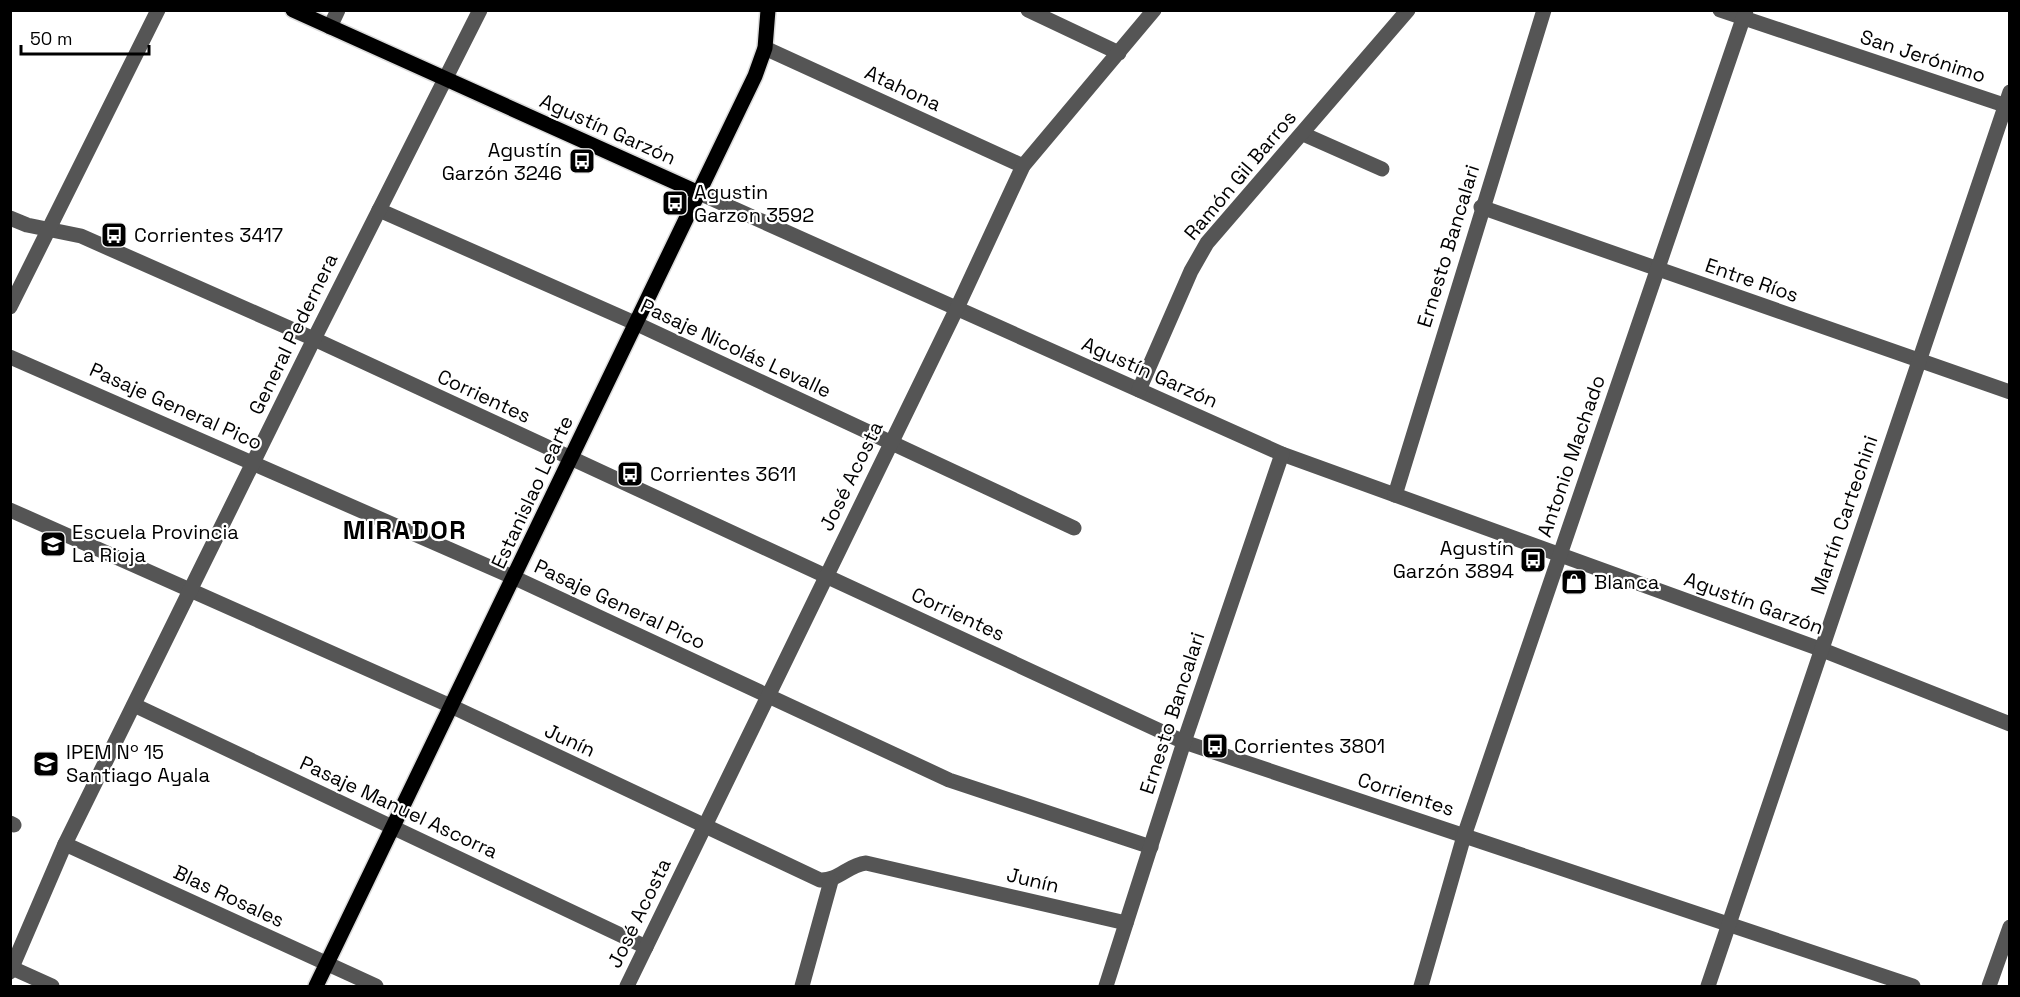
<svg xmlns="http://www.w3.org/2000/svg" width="2020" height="997" font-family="'Space Grotesk',sans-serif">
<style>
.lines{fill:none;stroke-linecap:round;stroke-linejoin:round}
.major-casing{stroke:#dbdbdb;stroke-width:18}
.minor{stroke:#555;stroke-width:15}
.major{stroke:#000;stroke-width:15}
.labels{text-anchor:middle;stroke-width:4.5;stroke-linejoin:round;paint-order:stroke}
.street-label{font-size:20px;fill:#000;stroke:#fff}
.poi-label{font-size:20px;fill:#000;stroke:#fff;text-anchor:start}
.district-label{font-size:26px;font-weight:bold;letter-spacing:1.5px;fill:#000;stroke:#fff}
</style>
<rect width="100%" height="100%" fill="#fff"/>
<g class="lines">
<!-- major casing -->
<g class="major-casing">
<g id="major">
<path d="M293,10L699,193"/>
<path d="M316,986L755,76L765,48L768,10"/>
</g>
</g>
<!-- minor -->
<g class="minor">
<path d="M1028,10L1119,53"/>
<path d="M1720,10L2010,107"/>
<path d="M330,27L338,10"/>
<path d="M765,48L1023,166"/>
<path d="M1303,134L1382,169"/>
<path d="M699,193L1282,454L1820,649L2010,724"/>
<path d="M1481,207L2010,392"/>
<path d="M379,210L637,324L1074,528"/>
<path d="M10,218L27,225L81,236L314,339L1184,742L1913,986"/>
<path d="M10,307L158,10"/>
<path d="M10,357L515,578L949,780L1151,847"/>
<path d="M1139,390L1191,271L1207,243L1408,10"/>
<path d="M1395,495L1544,10"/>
<path d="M10,510L453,707L820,880C838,881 848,865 866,863L1126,923"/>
<path d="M134,705L646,947"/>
<path d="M10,823L14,825"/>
<path d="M65,844L376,986"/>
<path d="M12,968L52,986"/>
<path d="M10,972L65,844L314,339L480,10"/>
<path d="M627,986L957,308L1023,166L1154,10"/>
<path d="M802,986L831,881"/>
<path d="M1106,986L1184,742L1282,454"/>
<path d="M1421,986L1464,836L1746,10"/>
<path d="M1708,986L2010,92"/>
<path d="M1989,986L2010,927"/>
</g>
<!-- major -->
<use href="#major" class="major"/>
</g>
<!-- icons -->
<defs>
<g id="bus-square" transform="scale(1.35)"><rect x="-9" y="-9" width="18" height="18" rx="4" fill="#000" stroke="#fff"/><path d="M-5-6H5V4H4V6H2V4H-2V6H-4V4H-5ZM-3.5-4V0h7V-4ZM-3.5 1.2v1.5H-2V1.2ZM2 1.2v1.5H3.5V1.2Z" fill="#fff"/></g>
<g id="school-square" transform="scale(1.35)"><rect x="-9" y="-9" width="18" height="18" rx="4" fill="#000" stroke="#fff"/><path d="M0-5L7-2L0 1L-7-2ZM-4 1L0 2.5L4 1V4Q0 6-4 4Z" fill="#fff"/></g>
<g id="shop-square" transform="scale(1.35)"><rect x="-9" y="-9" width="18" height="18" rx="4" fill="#000" stroke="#fff"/><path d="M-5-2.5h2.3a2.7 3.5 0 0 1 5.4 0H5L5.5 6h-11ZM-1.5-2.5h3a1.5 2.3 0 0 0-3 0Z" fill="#fff"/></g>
</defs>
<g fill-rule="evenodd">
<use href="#bus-square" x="582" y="161"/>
<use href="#bus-square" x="675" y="203"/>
<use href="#bus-square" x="114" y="235"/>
<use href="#bus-square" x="630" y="474"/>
<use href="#school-square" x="53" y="544"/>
<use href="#bus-square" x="1533" y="560"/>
<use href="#shop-square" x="1574" y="582"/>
<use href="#bus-square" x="1215" y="746"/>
<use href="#school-square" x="46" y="764"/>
</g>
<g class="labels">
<!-- street labels -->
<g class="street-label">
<text transform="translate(1923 56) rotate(18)" y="7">San Jerónimo</text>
<text transform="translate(903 88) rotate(25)" y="7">Atahona</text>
<text transform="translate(608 129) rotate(24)" y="7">Agustín Garzón</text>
<text transform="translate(1240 175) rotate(-50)" y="7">Ramón Gil Barros</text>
<text transform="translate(1448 246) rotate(-73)" y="7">Ernesto Bancalari</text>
<text transform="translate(1752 280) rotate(19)" y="7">Entre Ríos</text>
<text transform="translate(293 334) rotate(-64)" y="7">General Pedernera</text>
<text transform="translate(736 348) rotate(25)" y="7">Pasaje Nicolás Levalle</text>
<text transform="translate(1150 372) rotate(24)" y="7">Agustín Garzón</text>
<text transform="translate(484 396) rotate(25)" y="7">Corrientes</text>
<text transform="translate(176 406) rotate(24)" y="7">Pasaje General Pico</text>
<text transform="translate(1571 456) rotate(-71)" y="7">Antonio Machado</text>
<text transform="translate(851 476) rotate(-64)" y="7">José Acosta</text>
<text transform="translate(532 492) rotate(-65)" y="7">Estanislao Learte</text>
<text transform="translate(1844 515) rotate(-71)" y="7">Martín Cartechini</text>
<text transform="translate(1754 603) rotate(20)" y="7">Agustín Garzón</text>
<text transform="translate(620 604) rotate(25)" y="7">Pasaje General Pico</text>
<text transform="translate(958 614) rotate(25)" y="7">Corrientes</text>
<text transform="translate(1172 713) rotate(-72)" y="7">Ernesto Bancalari</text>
<text transform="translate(570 740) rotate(25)" y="7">Junín</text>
<text transform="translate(1406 794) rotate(18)" y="7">Corrientes</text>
<text transform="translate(399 807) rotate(25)" y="7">Pasaje Manuel Ascorra</text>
<text transform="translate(1033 880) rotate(13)" y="7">Junín</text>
<text transform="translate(229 896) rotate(25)" y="7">Blas Rosales</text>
<text transform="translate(639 913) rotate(-64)" y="7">José Acosta</text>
</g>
<!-- poi labels -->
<g class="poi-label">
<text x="562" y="157" text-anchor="end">Agustín<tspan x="562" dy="23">Garzón 3246</tspan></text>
<text x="694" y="199">Agustin<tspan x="694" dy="23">Garzon 3592</tspan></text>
<text x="134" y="242">Corrientes 3417</text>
<text x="650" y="481">Corrientes 3611</text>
<text x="72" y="539">Escuela Provincia<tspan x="72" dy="23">La Rioja</tspan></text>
<text x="1514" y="555" text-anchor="end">Agustín<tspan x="1514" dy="23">Garzón 3894</tspan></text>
<text x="1594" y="589">Blanca</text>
<text x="1234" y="753">Corrientes 3801</text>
<text x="66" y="759">IPEM Nº 15<tspan x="66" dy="23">Santiago Ayala</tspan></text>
</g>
<!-- district labels -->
<g class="district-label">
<text x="405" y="539">MIRADOR</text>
</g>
</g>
<!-- border -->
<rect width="2020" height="997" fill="none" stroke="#000000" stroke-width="24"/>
<!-- scale -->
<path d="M21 45v9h128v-9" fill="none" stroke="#000000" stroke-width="3"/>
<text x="30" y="45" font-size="18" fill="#000000" stroke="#ffffff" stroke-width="4.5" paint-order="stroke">50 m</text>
</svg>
